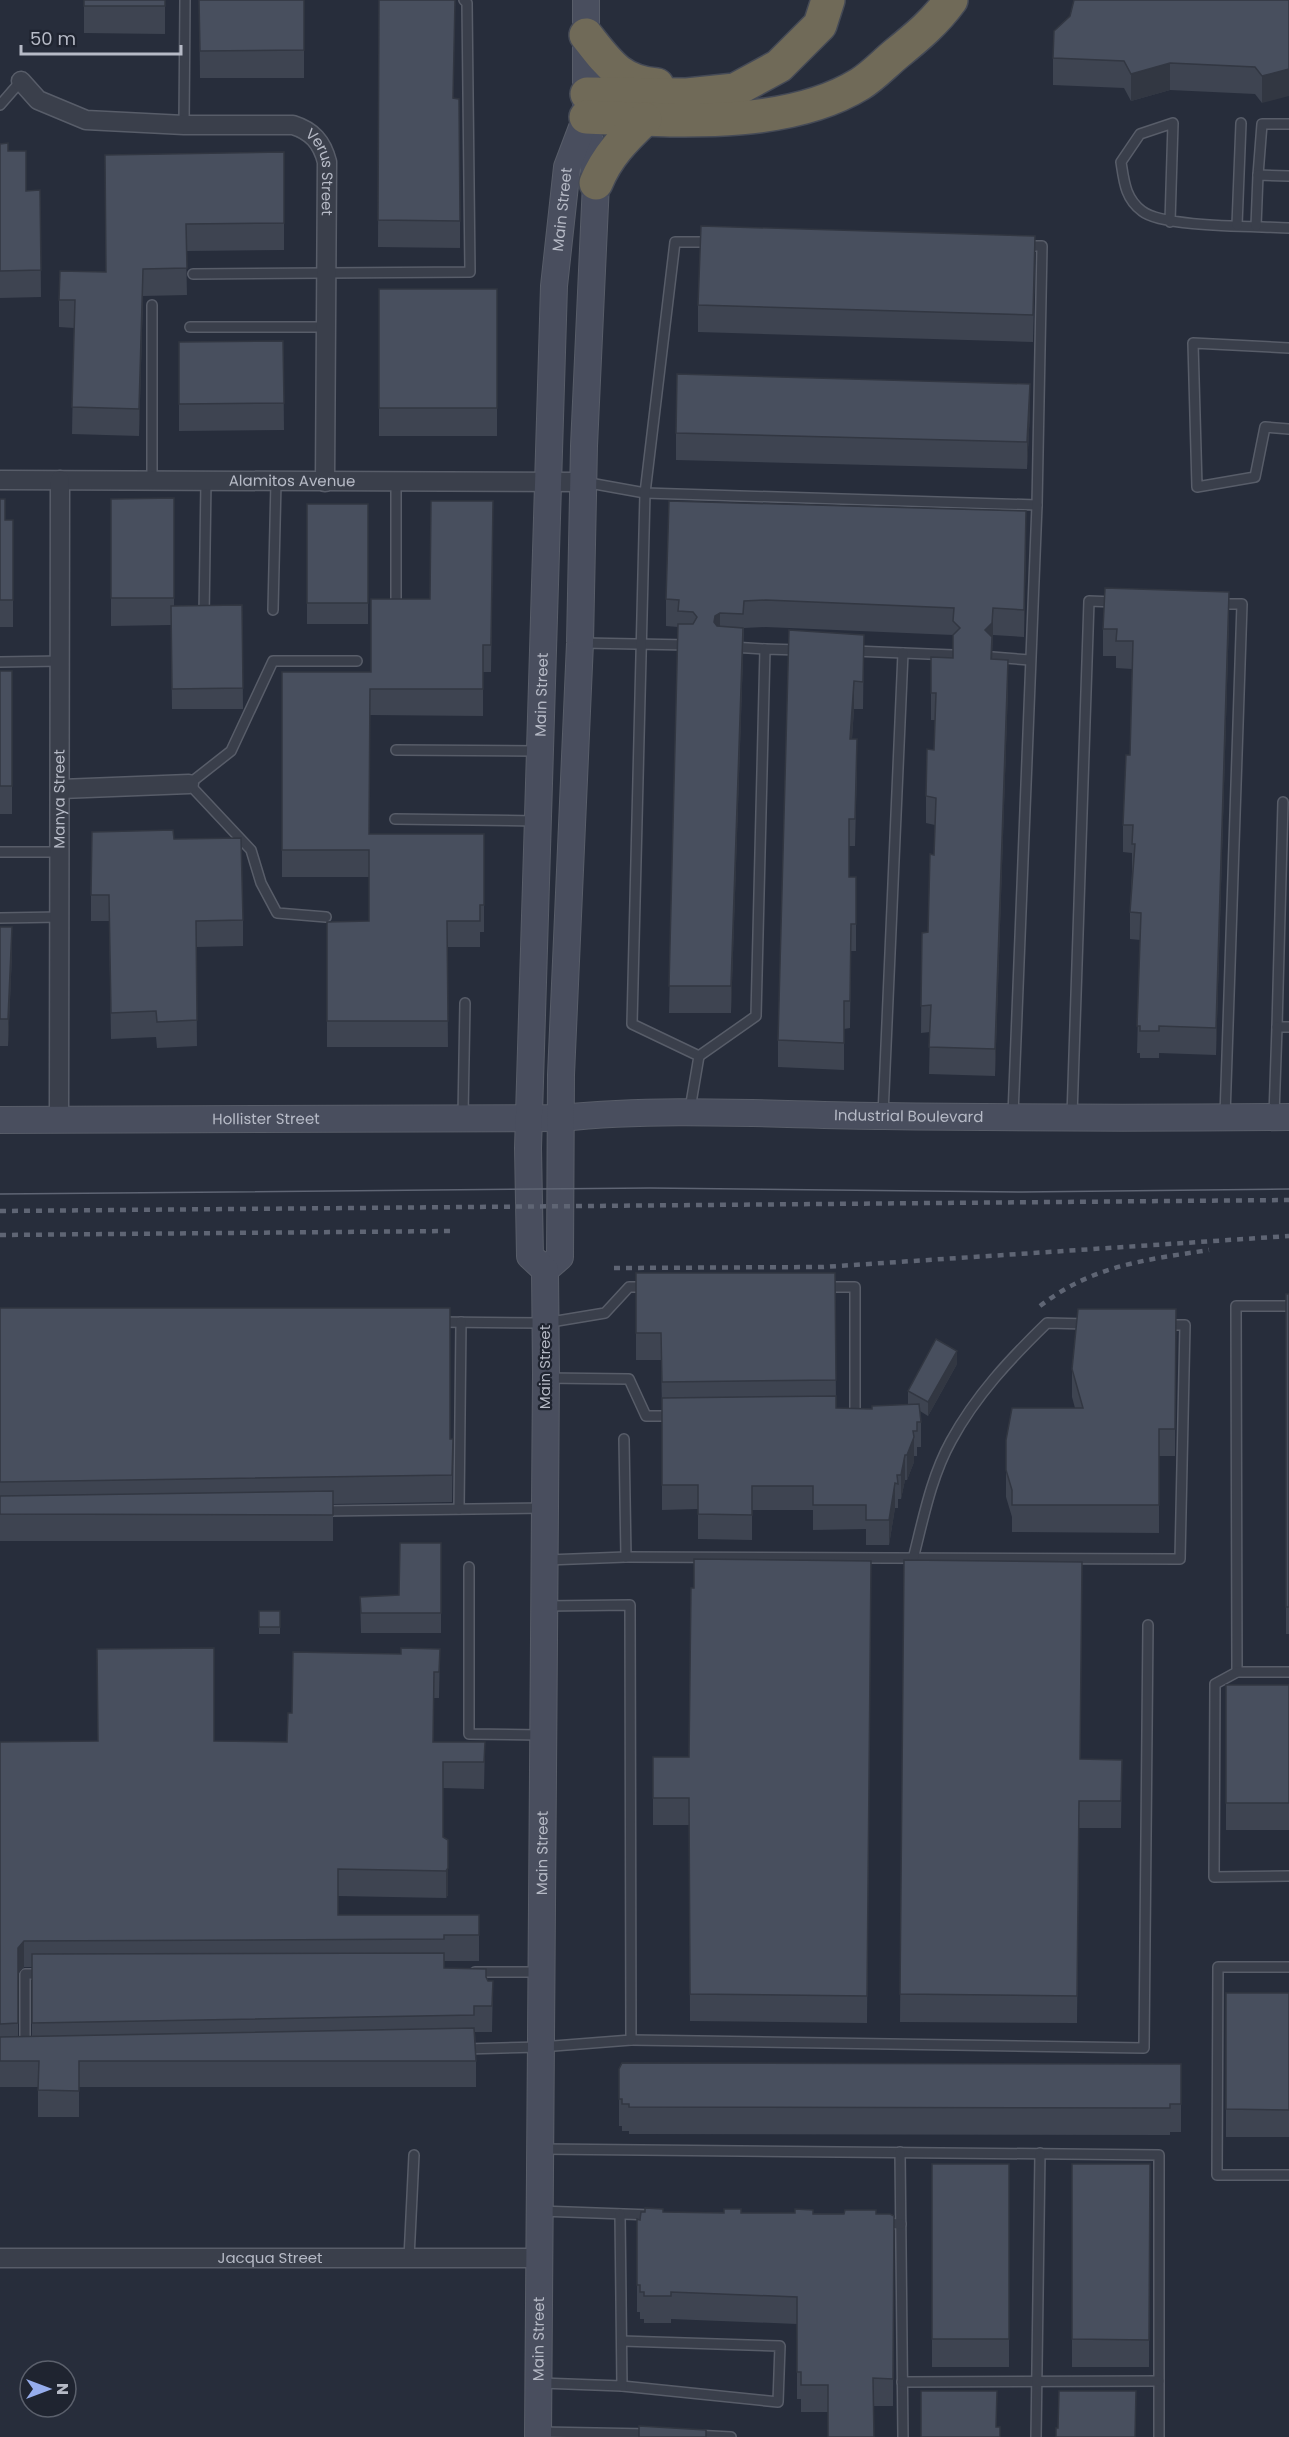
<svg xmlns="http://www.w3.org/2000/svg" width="1289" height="2437" font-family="Poppins,sans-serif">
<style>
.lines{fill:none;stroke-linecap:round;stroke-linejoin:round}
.service-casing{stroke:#585d69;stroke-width:12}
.minor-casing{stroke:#585d69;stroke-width:21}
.secondary-casing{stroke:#585d69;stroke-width:28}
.motorway-casing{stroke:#454a56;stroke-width:36}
.service{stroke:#3a3f4b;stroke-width:9}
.minor{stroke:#3a3f4b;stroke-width:18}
.secondary{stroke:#494e5e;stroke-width:26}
.motorway{stroke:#706a58;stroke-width:33}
.tram{stroke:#5f6574;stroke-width:1.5}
.rail{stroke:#5f6574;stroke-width:4.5;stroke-dasharray:6 6;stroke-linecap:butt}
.wall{fill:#3e4451;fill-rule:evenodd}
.shaded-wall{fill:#323742}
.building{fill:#484f5e;stroke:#323742;stroke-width:1.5}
.labels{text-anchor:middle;stroke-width:4.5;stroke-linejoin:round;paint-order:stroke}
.street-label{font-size:15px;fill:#b6bac6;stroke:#1f2430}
</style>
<rect width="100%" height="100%" fill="#272d3b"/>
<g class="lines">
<!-- service casing -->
<g class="service-casing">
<g id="service">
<path d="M0,105L21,81"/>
<path d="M184,125L185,0"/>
<path d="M1258,175L1262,124H1289"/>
<path d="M1170,222L1173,123L1140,134L1121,162C1124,181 1125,198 1142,211C1163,228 1259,226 1289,228"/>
<path d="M1237,225L1241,123"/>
<path d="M1256,226L1258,175L1289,176"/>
<path d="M193,274L470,272L467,3L464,0"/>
<path d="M152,305V481"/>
<path d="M190,327H326"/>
<path d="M1289,348L1193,343L1197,487L1255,477L1265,427L1289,429"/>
<path d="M396,482V612"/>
<path d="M584,482L645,493L1037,505"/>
<path d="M1219,604H1242L1225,1116"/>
<path d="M273,610L276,482"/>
<path d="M204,617L206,481"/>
<path d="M583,643L689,645"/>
<path d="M732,647L765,649"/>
<path d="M854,651L953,655"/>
<path d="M992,657L1030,660"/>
<path d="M0,662L61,661"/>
<path d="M396,750L537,751"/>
<path d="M1283,802L1277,1027H1289"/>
<path d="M395,819L537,821"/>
<path d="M0,852H61"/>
<path d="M326,917L277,913L261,883L251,850L189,784L231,751L273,661H357"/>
<path d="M0,918L60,917"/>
<path d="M699,1056L756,1016L765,649L800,650"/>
<path d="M690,1109L699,1056L632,1024L645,493L675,242H712"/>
<path d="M883,1115L903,653"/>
<path d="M1013,1115L1037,505L1042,246H1022"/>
<path d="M1274,1115L1277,1027"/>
<path d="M463,1116L465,1003"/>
<path d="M1072,1116L1089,601L1115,602"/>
<path d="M824,1287H855V1414H850"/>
<path d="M440,1322L545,1323L605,1313L629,1287H648"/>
<path d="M547,1378L629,1379L646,1416H675"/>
<path d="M459,1509L461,1322"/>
<path d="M323,1511L544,1508"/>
<path d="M626,1557L1180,1559L1185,1325H1164"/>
<path d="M913,1559C923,1520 931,1477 951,1441C976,1395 1010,1359 1047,1323L1088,1324"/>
<path d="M547,1560L626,1557L624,1439"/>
<path d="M469,1567V1734L541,1735"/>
<path d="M1237,1672L1236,1306H1289"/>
<path d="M1289,1672H1237L1215,1684L1214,1877L1289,1876"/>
<path d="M1289,1967H1218L1217,2175H1289"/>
<path d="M475,1972H539"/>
<path d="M631,2040L1144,2048L1148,1625"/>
<path d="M25,2047V1974H44"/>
<path d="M465,2049L541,2047L631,2040L630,1605L545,1606"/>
<path d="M543,2149L1159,2155V2437"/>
<path d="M900,2152L903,2437"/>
<path d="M540,2211L652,2215"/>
<path d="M882,2223L901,2224"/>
<path d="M409,2258L414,2155"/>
<path d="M622,2341L780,2346L778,2402L622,2386"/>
<path d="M902,2382L1159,2381"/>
<path d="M541,2383L622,2386L620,2214"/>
<path d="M541,2432L650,2434"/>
<path d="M694,2435L731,2437"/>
<path d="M1036,2437L1040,2153"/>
</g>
</g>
<!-- minor casing -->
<g class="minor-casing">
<g id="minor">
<path id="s1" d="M21,81L38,100L86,120L184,125H293C312,131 322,142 327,162L325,482"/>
<path id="s2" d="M0,480L584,482"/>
<path d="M61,789L189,784"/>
<path id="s3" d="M59,1119L60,480"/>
<path id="s4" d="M0,2258H540"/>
</g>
</g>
<!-- secondary casing -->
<g class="secondary-casing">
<g id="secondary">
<path id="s5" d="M0,1120L561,1118C668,1107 776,1115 884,1116C1019,1118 1154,1118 1289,1117"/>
<path d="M545,1270L560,1257L561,1075L580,643L584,446L596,183L586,117V0"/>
<path id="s6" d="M538,2437L546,1374L545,1270L530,1256L528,1148L554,286L567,167L586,117"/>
</g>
</g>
<!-- motorway casing -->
<g class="motorway-casing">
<g id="motorway">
<path d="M586,35C608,63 620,82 657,85"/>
<path d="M587,94L687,95L735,90L779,66L820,25L828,0"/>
<path d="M586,117C672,120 785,130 860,84C873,76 884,64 896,54C917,37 935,22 951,0"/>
<path d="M596,183C607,156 624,139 645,119"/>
</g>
</g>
<!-- service -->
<use href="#service" class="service"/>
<!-- minor -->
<use href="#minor" class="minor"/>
<!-- secondary -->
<use href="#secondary" class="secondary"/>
<!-- motorway -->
<use href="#motorway" class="motorway"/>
<!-- tram -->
<path class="tram" d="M0,1194L650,1188L1022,1192L1289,1189"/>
<!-- rail -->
<g class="rail">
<path d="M0,1211L1289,1200"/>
<path d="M0,1235L451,1231"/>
<path d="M614,1268L823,1267L1289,1236"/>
<path d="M1040,1306C1093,1265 1145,1260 1209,1250"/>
</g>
</g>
<!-- wall -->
<g class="wall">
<path d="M84,0H165V34L84,33Z"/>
<path d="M199,0H304V78H200Z"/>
<path d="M379,0L454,98L460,221V248L378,247Z"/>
<path d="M1289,0L1262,103L1255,94L1170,90L1131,101L1124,88L1053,85V58L1070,16Z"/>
<path d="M0,144L26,191L40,190L41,297L0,298Z"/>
<path d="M284,152V250L186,251L187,295L143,296L139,436L72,434L74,328L59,327V300L106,272Z"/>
<path d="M1035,263L1033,342L698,332V305Z"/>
<rect x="379" y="289" width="118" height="147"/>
<path d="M283,341L284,430L179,431V342Z"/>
<path d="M1030,411L1027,469L676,460V433Z"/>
<path d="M174,498V606L242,605L243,709H172L171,625L111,626V499Z"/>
<path d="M0,499L5,520H13V627H0Z"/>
<rect x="307" y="504" width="61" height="120"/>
<path d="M493,528L491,672H483V716L370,715L369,834H484V932H480V947H447L448,1047H327V922L369,921V877H282V672H371L430,599Z"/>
<path d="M1026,539L1024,637L993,635L992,651V659L1008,687L995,1076L929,1074L930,1032L921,1033L922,933L928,932L934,855L935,825L926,823V796L934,750L935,720H931V693L953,658V635L766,627L744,628L731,1013H669L678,627L666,626V599Z"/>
<path d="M1229,619L1216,1055L1159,1053V1058H1140V1053H1137L1140,940L1130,939V912L1132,871V853L1123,852V825L1130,755L1132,669L1116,668V656H1103V629Z"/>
<path d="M864,635L863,709H854L852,739L857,766L855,846H849V877H856V951H851L850,1028L844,1029V1070L778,1067V1040Z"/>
<rect x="0" y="671" width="12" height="143"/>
<path d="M174,839L243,920V946L196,947L197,1046L157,1048L156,1037L111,1039L109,921H91V895Z"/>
<path d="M0,927L12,954L8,1046H0Z"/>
<path d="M636,1273H835L836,1408L872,1409L908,1405V1391L957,1364L928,1416L920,1411L921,1422V1447H917V1456H914V1462L907,1480H905L901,1499H898V1508H895L889,1545H866V1529L813,1530V1510H752V1540L698,1539V1509L662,1510V1409L661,1360H636Z"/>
<rect x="1286" y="1294" width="3" height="340"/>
<path d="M0,1308L450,1439H453L452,1502L333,1504V1541H0Z"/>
<path d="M1176,1309L1175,1456H1159V1533L1012,1532V1517L1006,1497V1470L1075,1408L1072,1397V1369Z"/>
<path d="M441,1543V1633H361L360,1597L399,1595Z"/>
<path d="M904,1560L1080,1759L1122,1760L1121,1828H1079L1077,2023L900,2022Z"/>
<path d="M871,1561L867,2023L690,2021L689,1825H653V1757H689Z"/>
<rect x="259" y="1611" width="21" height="23"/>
<path d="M440,1649L439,1698H434L433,1742H485L484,1789L443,1788V1837L448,1895L446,1898L338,1896V1915H479V1961H444V1968L486,1977L488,1981H493L492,2032H475L476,2061V2087H79V2117H38V2087H0V1742H287L292,1713L401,1654ZM24,1967H32V2037H18V1974Z"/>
<rect x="1226" y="1685" width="63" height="145"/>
<rect x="1226" y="1993" width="63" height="144"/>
<path d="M1181,2064V2132H1170V2135L629,2134V2131H622V2126H619V2069Z"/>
<rect x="932" y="2164" width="77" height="203"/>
<path d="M1072,2164H1150L1149,2367H1072Z"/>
<path d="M663,2212L876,2214L894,2216L893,2406H873L828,2412H801V2399H797V2324L671,2319V2323H644V2319H640V2312H637V2219L640,2220Z"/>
</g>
<!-- shaded-wall -->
<g class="shaded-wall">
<path d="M1170,63V90L1131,101V74Z"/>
<path d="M1289,69V96L1262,103V76Z"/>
<path d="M143,269V296L139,436V409Z"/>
<path d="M1030,384V411L1027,469V442Z"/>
<path d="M1026,511V539L1024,637V610Z"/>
<path d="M1229,592V619L1216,1055V1028Z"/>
<path d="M993,608V635L992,664L985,630Z"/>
<path d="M720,613V640L714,622L715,616Z"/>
<path d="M743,628V655L731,1013V986Z"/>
<path d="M1008,660V687L995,1076V1049Z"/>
<path d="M854,681V709L850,766V739Z"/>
<path d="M12,927V954L8,1046V1019Z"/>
<path d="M957,1351V1364L928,1416V1402Z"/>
<path d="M914,1437V1462L907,1480V1455Z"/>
<path d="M905,1455V1480L901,1499V1475Z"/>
<path d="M895,1483V1508L889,1545V1520Z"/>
<path d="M448,1868V1895L446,1898V1871Z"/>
<path d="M24,1941V1967L18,1974V1948Z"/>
</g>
<!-- building -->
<g class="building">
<rect x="84" y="0" width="81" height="6"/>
<path d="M199,0H304V50L200,51Z"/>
<path d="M379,0H455L453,98L459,99L460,221L378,220Z"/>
<path d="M1074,0H1289V69L1262,76L1255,67L1170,63L1131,74L1124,61L1053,58L1054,31L1070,16Z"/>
<path d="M8,143V151H26V191L40,190L41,270L0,271V144Z"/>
<path d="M284,152V223L186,224L187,268L143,269L139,409L72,407L75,300H59L60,271L106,272L105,155Z"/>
<path d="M701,226L1035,236L1033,315L698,305Z"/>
<rect x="379" y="289" width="118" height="119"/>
<path d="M283,341L284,403L179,404V342Z"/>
<path d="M677,374L1030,384L1027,442L676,433Z"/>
<path d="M174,498V598H111V499Z"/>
<path d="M0,499H5V520H13V600H0Z"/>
<path d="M431,501H493L491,645H483V689H370L369,834H484V905H480V921H447L448,1021H327V922L369,921V850H282V672H371V599H430Z"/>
<path d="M669,501L1026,511L1024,610L993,608L992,623L985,630L992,637L991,659L1008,660L995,1049L929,1047L931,1005L921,1006L922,933L928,932L930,854L934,855L936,798L926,796L927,749L934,750L936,693H931V657L953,658V635L960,628L953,621L954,608L766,600L744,601L743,614L720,613L715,616L714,622L717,626L743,628L731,986H669L678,624H693L697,617L693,612L678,611L679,600L666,599Z"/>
<rect x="307" y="504" width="61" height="99"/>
<path d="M1105,588L1229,592L1216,1028L1159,1026V1031H1140V1026H1137L1141,913L1130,912L1135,844H1132L1133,825H1123L1126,755H1130L1133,641H1116L1117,629H1103Z"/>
<path d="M242,605L243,688L172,689L171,606Z"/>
<path d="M789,630L864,635L863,682L854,681L850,739H857L855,819H849V877H856V924H851L850,1001H844V1043L778,1040Z"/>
<rect x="0" y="671" width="12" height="115"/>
<path d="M173,830L174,839L241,838L243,920L196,921L197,1020L157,1022L156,1011L111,1013L109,895H91L92,832Z"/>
<path d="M0,927H12L8,1019H0Z"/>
<path d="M636,1273H835L836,1380L662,1382L661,1333H636Z"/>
<rect x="1286" y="1294" width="3" height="313"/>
<path d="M0,1308H450V1439H453L452,1475L0,1482Z"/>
<path d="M1078,1309H1176L1175,1429H1159V1505H1012V1490L1006,1470V1440L1012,1408H1083L1072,1369Z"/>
<path d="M936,1339L957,1351L928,1402L908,1391Z"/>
<path d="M836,1396V1408L872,1409V1406L919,1404L921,1422H917V1431H913L914,1437L907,1455H905L901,1475H897L898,1484L895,1483L889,1520H866V1505H813V1486H752V1515L698,1514V1485H662V1398Z"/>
<path d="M333,1491V1515L0,1514V1496Z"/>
<path d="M400,1543H441V1613H361L360,1597L399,1595Z"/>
<path d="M694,1559L871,1561L867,1996L690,1994L689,1798H653V1757H689L691,1588H694Z"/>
<path d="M904,1560L1082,1562L1080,1759L1122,1760L1121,1801H1079L1077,1996L900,1994Z"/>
<rect x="259" y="1611" width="21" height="16"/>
<path d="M214,1648V1741L287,1742L288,1713H292L293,1652L401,1654V1648L440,1649L439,1672H434L433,1742H485L484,1762H443V1837L448,1840V1868L446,1871L338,1869V1915H479V1935H444V1939L24,1941L18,1948V2023L0,2024V1742L98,1741L97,1649Z"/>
<rect x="1226" y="1685" width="63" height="118"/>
<path d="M444,1953V1968L486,1969V1977L488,1981H493L492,2006H474V2015L32,2023V1954Z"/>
<path d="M1226,1993H1289V2110L1226,2109Z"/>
<path d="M474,2028L476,2061H79V2091L38,2090L39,2061H0V2037Z"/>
<path d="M622,2063L1181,2064V2104H1170V2108L629,2107V2104H622V2099H619V2069Z"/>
<rect x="932" y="2164" width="77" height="175"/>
<path d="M1072,2164H1150L1149,2340L1072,2339Z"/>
<path d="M645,2208L663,2209V2212L724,2213V2209H741V2213H795V2209L813,2210V2214H844L845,2210H876V2214H890L894,2216L893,2379L873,2378L874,2437H828V2385H801V2372H797V2297L671,2292V2296H644V2292H640V2285H637V2219L640,2220L641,2212H645Z"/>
<path d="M921,2391H997L996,2427H1000V2437H921Z"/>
<path d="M1059,2391H1136L1135,2437H1056V2428H1058Z"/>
<path d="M639,2426L706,2430V2437H639Z"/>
</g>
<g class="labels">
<!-- street labels -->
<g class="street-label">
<text dy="5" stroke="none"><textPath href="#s1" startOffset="346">Verus Street</textPath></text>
<text dy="5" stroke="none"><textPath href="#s6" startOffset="2235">Main Street</textPath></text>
<text dy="5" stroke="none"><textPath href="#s2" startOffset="292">Alamitos Avenue</textPath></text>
<text dy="5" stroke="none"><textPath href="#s6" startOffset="1749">Main Street</textPath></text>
<text dy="5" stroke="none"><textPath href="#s3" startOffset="320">Manya Street</textPath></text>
<text dy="5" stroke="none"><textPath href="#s5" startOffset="909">Industrial Boulevard</textPath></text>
<text dy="5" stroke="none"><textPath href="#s5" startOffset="266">Hollister Street</textPath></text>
<text transform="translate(545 1367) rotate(-90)" y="5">Main Street</text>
<text dy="5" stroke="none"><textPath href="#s6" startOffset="584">Main Street</textPath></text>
<text dy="5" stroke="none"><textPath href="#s4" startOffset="270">Jacqua Street</textPath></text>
<text dy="5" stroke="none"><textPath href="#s6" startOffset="98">Main Street</textPath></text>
</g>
</g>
<!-- north arrow -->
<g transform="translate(48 2389) rotate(90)"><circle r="28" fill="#1f2430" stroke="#5b606c" stroke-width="1.5"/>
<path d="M0-4.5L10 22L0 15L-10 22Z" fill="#96adec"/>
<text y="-9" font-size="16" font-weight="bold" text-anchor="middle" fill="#b6bac6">N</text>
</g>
<!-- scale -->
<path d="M21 45v9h160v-9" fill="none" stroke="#b6bac6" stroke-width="3"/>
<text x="30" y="45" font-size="18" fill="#b6bac6" stroke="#1f2430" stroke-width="4.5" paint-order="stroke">50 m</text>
</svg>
